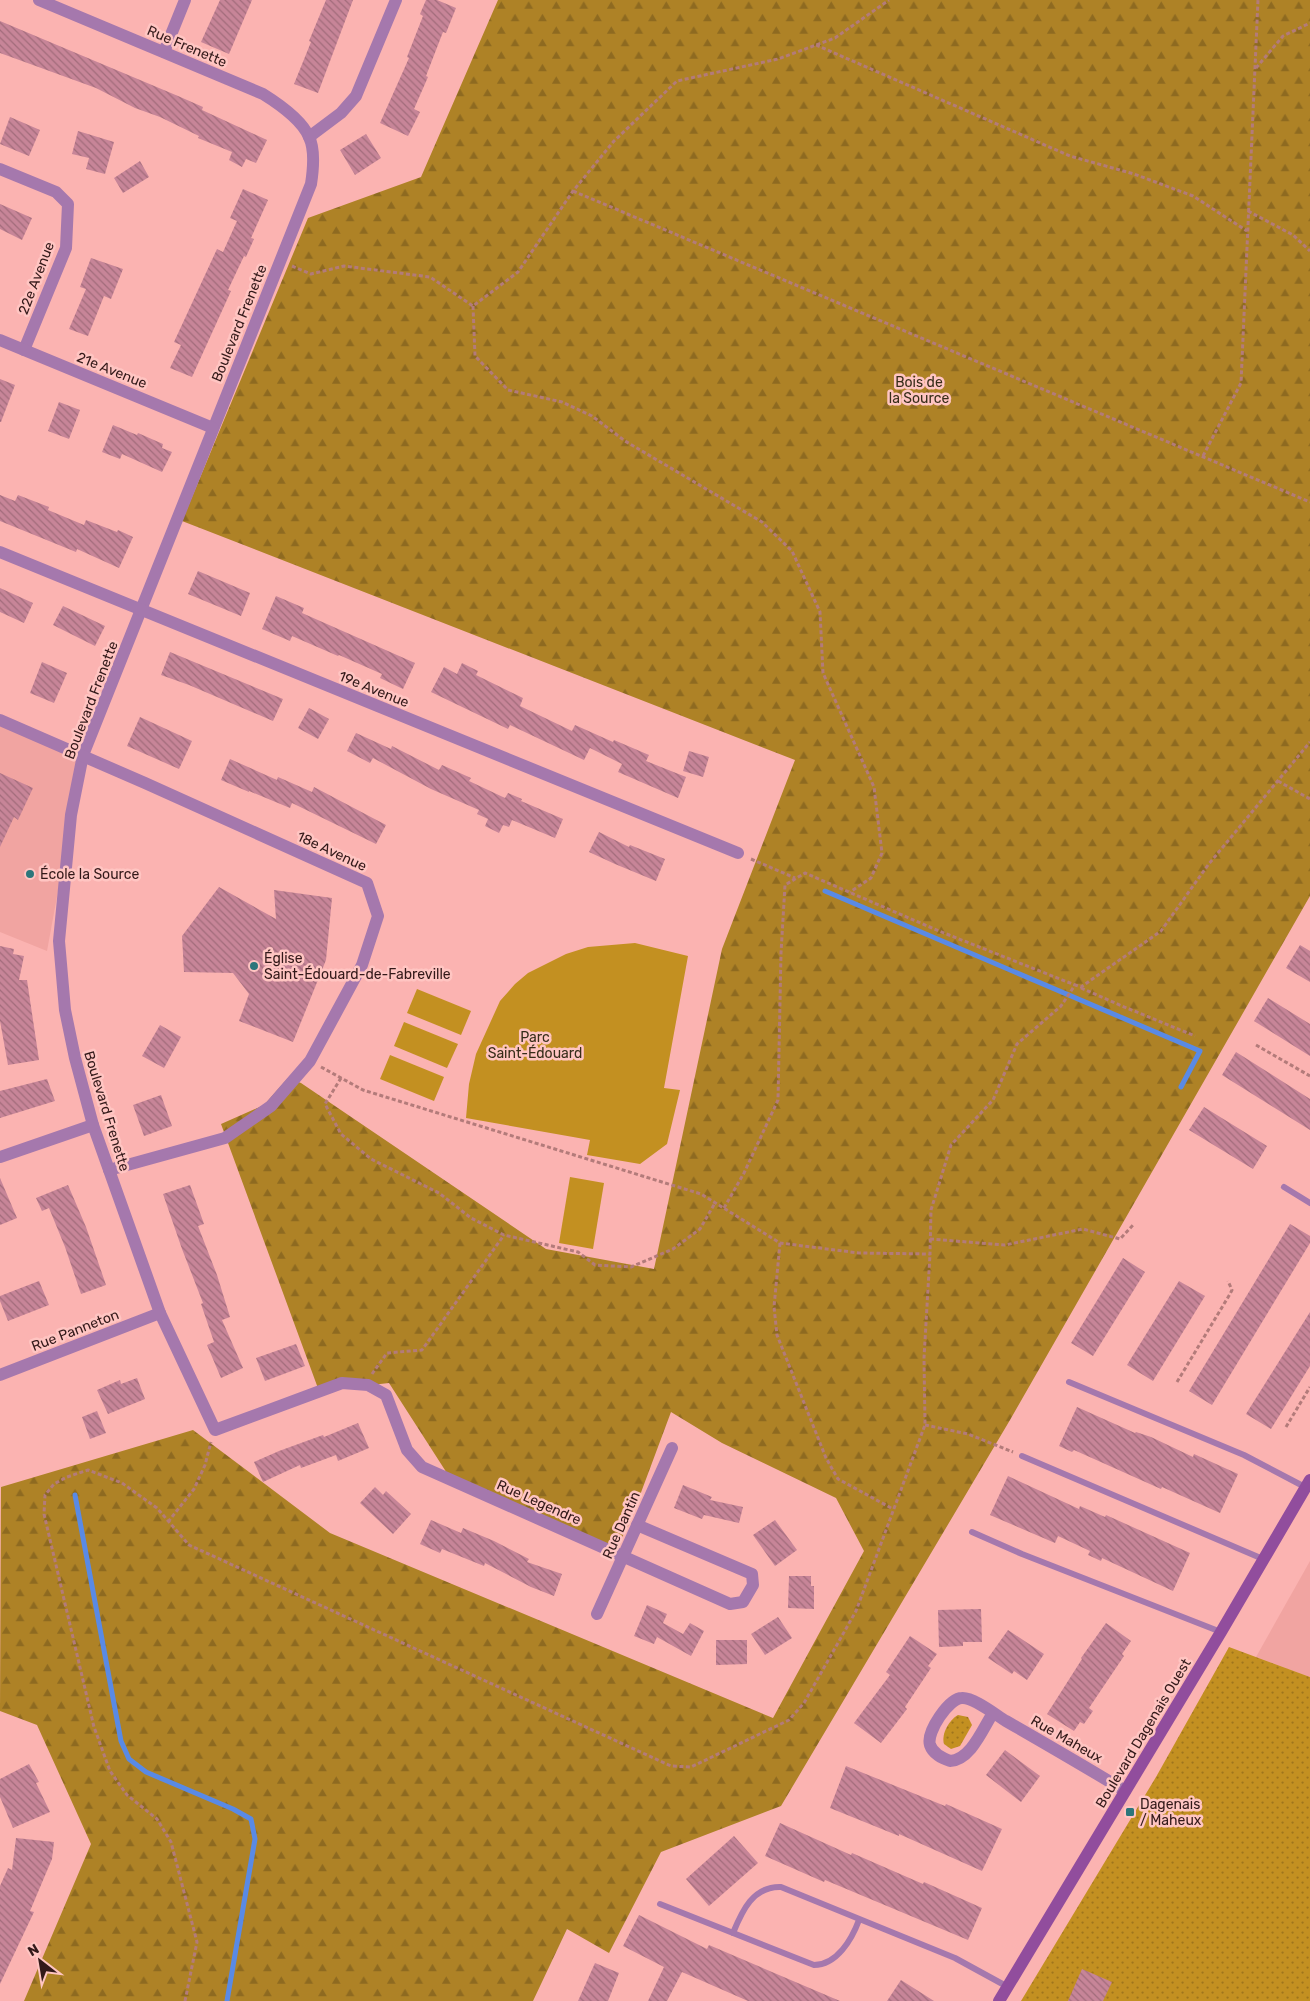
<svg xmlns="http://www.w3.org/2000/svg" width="1310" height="2001" font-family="Rubik,sans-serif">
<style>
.built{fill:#f1a4a1}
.grass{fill:url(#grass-dots)}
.forest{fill:url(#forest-firs)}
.garden{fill:#c39021}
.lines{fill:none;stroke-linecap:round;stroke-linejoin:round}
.stream{stroke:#598ae5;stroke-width:5}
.building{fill:url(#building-back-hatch)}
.path{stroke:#b37b7a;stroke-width:3;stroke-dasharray:4 2.5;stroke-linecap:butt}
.lane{stroke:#a578ad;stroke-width:6}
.street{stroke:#a578ad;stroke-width:12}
.secondary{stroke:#914d9d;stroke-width:12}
.poi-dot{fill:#2d767b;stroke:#ffc5c2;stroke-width:2}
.labels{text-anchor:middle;stroke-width:5;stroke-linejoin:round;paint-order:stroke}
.street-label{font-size:14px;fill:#331919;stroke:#ffc5c2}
.park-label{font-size:14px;fill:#372d19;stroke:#ffc5c2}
.poi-label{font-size:14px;fill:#331919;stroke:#ffc5c2;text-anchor:start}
</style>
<defs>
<pattern id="grass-dots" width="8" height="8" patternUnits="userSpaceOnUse" patternTransform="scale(1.25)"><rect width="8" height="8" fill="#c39021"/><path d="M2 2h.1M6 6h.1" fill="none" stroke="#9f751c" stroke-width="1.8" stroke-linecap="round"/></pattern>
<pattern id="forest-firs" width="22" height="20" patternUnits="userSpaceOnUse" patternTransform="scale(1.25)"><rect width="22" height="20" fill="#ae8226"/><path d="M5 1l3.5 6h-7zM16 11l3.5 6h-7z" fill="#8e6a20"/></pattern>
<pattern id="building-back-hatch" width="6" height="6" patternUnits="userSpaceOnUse" patternTransform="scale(1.25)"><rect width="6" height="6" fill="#c78598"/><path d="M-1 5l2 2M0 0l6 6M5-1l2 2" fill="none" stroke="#a26c7b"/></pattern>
</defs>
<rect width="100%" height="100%" fill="#fbb3b1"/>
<!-- built -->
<g class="built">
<path d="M0,718L83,755L47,951L0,932Z"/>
<path d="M1310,1561V1677L1256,1657Z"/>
</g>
<!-- grass -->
<g class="grass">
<path d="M1229,1647L1310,1677V2001H1021L1156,1777Z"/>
<path d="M958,1715L968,1717L972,1725L960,1746L951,1749L944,1744C941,1734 949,1720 958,1715Z"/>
</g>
<!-- forest -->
<path class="forest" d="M498,0H1310V896L1010,1420L781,1806L661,1852L609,1953L567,1929L533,2001H24L91,1844L37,1725L0,1711L1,1487L193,1430L330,1533L773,1718L864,1551L836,1498L722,1443L671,1412L630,1522L616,1549L452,1481L389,1383L319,1391L221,1124L264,1105L288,1078L301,1083L546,1249L654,1269L722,949L795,760L182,521L308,218L421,177Z"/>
<!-- garden -->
<g class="garden">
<path d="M635,943L688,956L664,1088L680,1090L667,1144L640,1164L587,1155L590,1140L466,1118L469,1084L476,1054L500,1001L515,984L528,973L566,954L588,947Z"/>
<path d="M417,989L471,1011L461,1035L407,1013Z"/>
<path d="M404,1022L458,1044L447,1068L394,1046Z"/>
<path d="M390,1055L444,1077L434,1101L380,1079Z"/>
<path d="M570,1177L604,1183L593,1249L559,1243Z"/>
</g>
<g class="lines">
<!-- stream -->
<g class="stream">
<path d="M825,891L1200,1051L1181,1087"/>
<path d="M75,1495L121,1741L129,1759L146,1772L233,1809L251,1819L255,1839L227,2001"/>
</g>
</g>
<!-- building -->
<g class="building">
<path d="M220,0H252L229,54L201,42Z"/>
<path d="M326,0H353L318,93L294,84L311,42L309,41Z"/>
<path d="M426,0H437L456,8L446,33L443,32L426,76L428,77L414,109L420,112L408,136L380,123L409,58L407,57L423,16L420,14Z"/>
<path d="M0,21L178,96L203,107L202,110L267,140L256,163L246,159L242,167L229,160L232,152L198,138L199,136L160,117L135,108L96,88L0,53Z"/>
<path d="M10,117L40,130L29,156L0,144Z"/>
<path d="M78,131L114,142L105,174L86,169L89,158L72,154Z"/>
<path d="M366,134L381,158L355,175L340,150Z"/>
<path d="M140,161L149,177L123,193L114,178Z"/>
<path d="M243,189L268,200L251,238L254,239L246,257L244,256L228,290L231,291L192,377L170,368L181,345L174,342L217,249L223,252L237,221L230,218Z"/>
<path d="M0,204L32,218L22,240L0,229Z"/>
<path d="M91,258L123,269L111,299L104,296L88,336L69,329L86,289L80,287Z"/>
<path d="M0,379L15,385L1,422H0Z"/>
<path d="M59,402L80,410L69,439L48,431Z"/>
<path d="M113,425L137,435L138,433L163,444L162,448L172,452L162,472L122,454L120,459L102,452Z"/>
<path d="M0,495L15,501L18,495L49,507L48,510L84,525L86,520L117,532L118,530L133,537L119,568L77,549L76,552L0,521Z"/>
<path d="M198,571L250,593L241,616L188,594Z"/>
<path d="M0,588L33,603L24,623L0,612Z"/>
<path d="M276,596L304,608L302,613L415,663L403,689L380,678L382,674L339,655L338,656L292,636L290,641L262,629Z"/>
<path d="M63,606L105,626L95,646L53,625Z"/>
<path d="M170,652L283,699L273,721L189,685L161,675Z"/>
<path d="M42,662L67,673L54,703L30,693Z"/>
<path d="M462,663L478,671L476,675L523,698L520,706L572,731L575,725L613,742L614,740L649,755L646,761L686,777L678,798L618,772L622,764L590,748L584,760L510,725L508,729L431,692L444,667L457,674Z"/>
<path d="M309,708L329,719L318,739L298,728Z"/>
<path d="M140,717L192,741L179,769L127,746Z"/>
<path d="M356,733L391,749L392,746L439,770L442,765L471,778L469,781L505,798L508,793L522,799L521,801L563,819L555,838L512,820L509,827L503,825L499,833L485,826L488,819L477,814L479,810L431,789L373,758L370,763L347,751Z"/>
<path d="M689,751L709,757L703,777L683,771Z"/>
<path d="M230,759L277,780L278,777L312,792L314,787L386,825L376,844L292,803L290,808L249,791V792L221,780Z"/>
<path d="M0,773L33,788L18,820L14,817L0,847Z"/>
<path d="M599,832L629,847L630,845L665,859L656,881L615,864L589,852Z"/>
<path d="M219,887L276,919L274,890L332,898L326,960L293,1042L239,1021L249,994L233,973L184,972L182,936Z"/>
<path d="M1300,945L1310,951V982L1286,968Z"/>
<path d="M0,946L14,949L13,954L24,956L19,980H27L39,1060L8,1065L0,1021Z"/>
<path d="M1268,998L1310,1024V1056L1254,1021Z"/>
<path d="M160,1025L181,1037L164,1068L142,1056Z"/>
<path d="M1236,1052L1310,1099V1130L1222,1075Z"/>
<path d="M47,1079L55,1101L0,1118V1091Z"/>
<path d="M161,1095L172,1126L144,1136L133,1105Z"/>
<path d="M1204,1107L1267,1146L1253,1169L1189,1130Z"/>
<path d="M0,1178L17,1218L0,1225Z"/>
<path d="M68,1185L86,1227L106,1285L81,1294L65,1247L49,1208L42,1211L36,1198Z"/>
<path d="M190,1185L204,1224L198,1226L217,1275L230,1317L222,1320L243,1368L221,1378L207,1345L214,1342L201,1304L203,1303L182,1249L163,1194Z"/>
<path d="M1290,1224L1310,1236V1243L1212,1405L1189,1391Z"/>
<path d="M1123,1258L1145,1272L1093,1356L1071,1343Z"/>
<path d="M39,1281L49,1305L8,1321L0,1301V1296Z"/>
<path d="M1179,1281L1205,1296L1153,1381L1127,1365Z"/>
<path d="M1310,1312V1366L1271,1429L1246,1414Z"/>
<path d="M296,1344L305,1366L265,1381L256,1358Z"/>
<path d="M137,1378L145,1399L108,1414L97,1390L120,1380L121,1384Z"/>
<path d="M1077,1407L1135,1433L1136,1432L1151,1437L1193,1457L1194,1454L1238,1474L1220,1513L1162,1487L1161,1489L1074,1450L1072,1452L1059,1446Z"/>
<path d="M97,1411L106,1433L90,1439L82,1417Z"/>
<path d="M358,1423L369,1448L338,1461L336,1455L301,1468L300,1465L263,1482L254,1462L279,1451L323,1435L324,1437Z"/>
<path d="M1008,1476L1079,1509L1080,1506L1105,1517L1106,1515L1190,1553L1173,1591L1102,1558L1101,1561L1088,1555L1090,1551L1058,1536L1055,1543L990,1515Z"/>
<path d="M683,1485L712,1497L710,1500L743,1507L739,1523L704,1515L702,1519L674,1508Z"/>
<path d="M375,1487L383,1495L386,1491L411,1514L393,1534L360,1503Z"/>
<path d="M431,1520L461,1533L463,1528L494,1541L529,1559L527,1562L562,1574L554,1596L531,1587L485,1563L484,1566L442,1549L440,1553L420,1544Z"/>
<path d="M775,1520L797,1550L775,1566L753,1535Z"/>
<path d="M789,1576H811V1586H814V1609L788,1608Z"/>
<path d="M647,1605L667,1614L663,1623L683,1634L690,1623L704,1631L691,1656L657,1637L654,1644L634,1636Z"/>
<path d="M981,1609L982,1642H963V1646L939,1647L938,1610Z"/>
<path d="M778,1617L792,1638L765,1655L751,1634Z"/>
<path d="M1106,1623L1131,1641L1122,1654L1124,1656L1089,1708L1093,1711L1084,1724L1080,1722L1074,1731L1047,1714L1082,1659L1081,1658Z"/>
<path d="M1008,1630L1044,1654L1027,1680L1014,1671L1012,1674L988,1658Z"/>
<path d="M910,1636L937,1654L928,1666L931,1668L905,1707L907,1709L881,1743L854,1723L890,1675L886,1672Z"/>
<path d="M716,1640H747V1664L716,1665Z"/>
<path d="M1005,1750L1040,1776L1021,1802L986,1775Z"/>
<path d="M29,1764L39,1782L36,1783L50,1812L13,1828L0,1797V1779Z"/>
<path d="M846,1766L945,1806L946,1804L1002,1829L982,1871L899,1834V1836L830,1808Z"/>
<path d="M780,1823L851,1855L852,1853L923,1884L924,1882L982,1908L968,1940L825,1880L824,1882L765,1856Z"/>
<path d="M734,1836L758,1863L709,1906L686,1879Z"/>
<path d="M16,1838L54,1842L52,1859L30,1911L34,1912L0,1984V1886L8,1868L12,1870Z"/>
<path d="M639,1915L707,1949L709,1945L840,2001H748L682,1972L667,2001H648L664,1967L623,1946Z"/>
<path d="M595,1963L619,1973L608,2001H578Z"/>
<path d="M1082,1969L1112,1982L1103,2001H1068Z"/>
<path d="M901,1980L934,2001H887Z"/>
</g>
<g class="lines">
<!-- path -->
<g class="path">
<path d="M816,45L1070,156L1134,174L1193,196L1247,231"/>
<path d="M1256,68L1283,36L1310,23"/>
<path d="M573,191L1310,502"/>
<path d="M1248,211L1293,235L1310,251"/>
<path d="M292,266L311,274L344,266L430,277L473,306L518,272L573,191L614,141L677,81L778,59L835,38L889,0"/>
<path d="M473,306L475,356L508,390L562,402L592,416L625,441L762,522L792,551L820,612L823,673L874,787L882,853L871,878L850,892"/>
<path d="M1203,456L1241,383L1258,0"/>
<path d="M1278,781L1310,799"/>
<path d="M751,859L795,878"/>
<path d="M1081,988L1122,1006L1195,1036"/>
<path d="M1256,1045L1310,1076"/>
<path d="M321,1067L363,1090L701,1194L780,1243L859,1253L930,1254L931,1210L951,1145L993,1100L1017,1044L1061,1006L1075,985L1081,987L1161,931L1208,865L1310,742"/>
<path d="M341,1078L325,1104L341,1134L371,1159L439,1193L471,1218L504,1235L578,1252L595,1265L631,1267L673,1249L700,1229L715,1203"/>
<path d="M724,1208L744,1173L778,1100L781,953L785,885L805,873L939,931L1075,985"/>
<path d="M930,1239L1005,1245L1083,1229L1120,1239L1133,1225"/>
<path d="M780,1243L774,1307L777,1335L826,1458L838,1479L893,1509"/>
<path d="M372,1374L387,1353L422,1350L504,1235"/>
<path d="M1177,1382L1230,1294L1232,1290L1228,1281"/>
<path d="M925,1425L968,1434L1013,1452"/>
<path d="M1286,1427L1310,1387"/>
<path d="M168,1522L194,1489L205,1465L211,1442"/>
<path d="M185,2001L197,1942L171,1842L157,1819L127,1795L110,1771L94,1727L44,1514L45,1495L54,1484L67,1477L88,1470L122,1483L157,1508L189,1545L671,1766L691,1767L789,1720L804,1703L856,1611L925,1425L924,1358L930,1254"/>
</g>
<!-- lane -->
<g class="lane">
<path d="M1284,1187L1310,1203"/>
<path d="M1069,1382L1244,1455L1305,1487"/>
<path d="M1022,1456L1263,1559"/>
<path d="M972,1532L1022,1554L1221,1632"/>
<path d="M660,1904L814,1965C837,1965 852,1939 859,1920"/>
<path d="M733,1933C742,1911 753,1886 781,1887L955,1958L1008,1987"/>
</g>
<!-- street -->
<g class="street">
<path d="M39,0L263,94C279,104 302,120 309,137C315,149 313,171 311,184L83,755L71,815L59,941L65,1010L75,1058L93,1125L160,1313L215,1430L342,1383L368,1385L386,1395L407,1450L422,1467L730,1604L743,1602L753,1585L752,1574L637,1525"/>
<path d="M164,52L185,0"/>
<path d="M309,137L341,113L356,96L396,0"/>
<path d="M0,169L56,192L68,204L66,248L24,350"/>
<path d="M0,340L213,428"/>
<path d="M0,552L738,853"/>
<path d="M0,720L145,783L367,883L378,916L362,965L310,1061L271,1106L225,1138L109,1170"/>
<path d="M0,1157L93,1125"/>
<path d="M0,1375L160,1313"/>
<path d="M597,1614L672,1448"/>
<path d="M993,1713C983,1728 971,1760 950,1761C942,1758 933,1754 930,1745C926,1732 949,1698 962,1698C973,1697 996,1715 1006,1721C1046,1744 1086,1767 1125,1791"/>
</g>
<!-- secondary -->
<path class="secondary" d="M999,2001L1221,1632L1310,1480"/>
</g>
<!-- markers -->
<g class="poi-dot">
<circle cx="30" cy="874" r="5"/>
<circle cx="254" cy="966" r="5"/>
<rect x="1125" y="1807" width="10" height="10" rx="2.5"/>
</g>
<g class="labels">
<!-- street labels -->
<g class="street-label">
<text transform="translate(187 46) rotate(23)" y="5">Rue Frenette</text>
<text transform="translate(36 278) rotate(-69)" y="5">22e Avenue</text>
<text transform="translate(239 323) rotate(-68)" y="5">Boulevard Frenette</text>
<text transform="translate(112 370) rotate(22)" y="5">21e Avenue</text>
<text transform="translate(374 689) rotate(22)" y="5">19e Avenue</text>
<text transform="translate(91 700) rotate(-69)" y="5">Boulevard Frenette</text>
<text transform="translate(332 851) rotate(25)" y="5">18e Avenue</text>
<text transform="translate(107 1111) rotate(73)" y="5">Boulevard Frenette</text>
<text transform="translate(75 1330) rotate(-21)" y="5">Rue Panneton</text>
<text transform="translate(539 1502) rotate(24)" y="5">Rue Legendre</text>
<text transform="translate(621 1525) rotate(-66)" y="5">Rue Dantin</text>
<text transform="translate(1143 1733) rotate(-59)" y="5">Boulevard Dagenais Ouest</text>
<text transform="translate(1067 1739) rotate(30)" y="5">Rue Maheux</text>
</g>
<!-- park labels -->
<g class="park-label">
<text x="919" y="387">Bois de<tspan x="919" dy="16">la Source</tspan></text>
<text x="535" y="1042">Parc<tspan x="535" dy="16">Saint-Édouard</tspan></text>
</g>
<!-- poi labels -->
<g class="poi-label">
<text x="40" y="879">École la Source</text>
<text x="264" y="963">Église<tspan x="264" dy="16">Saint-Édouard-de-Fabreville</tspan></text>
<text x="1140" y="1809">Dagenais<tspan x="1140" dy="16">/ Maheux</tspan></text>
</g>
</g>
<!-- north arrow -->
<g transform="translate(40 1961) rotate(329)" stroke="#ffc5c2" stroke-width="4" paint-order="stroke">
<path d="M0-4L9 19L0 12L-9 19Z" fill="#331919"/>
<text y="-8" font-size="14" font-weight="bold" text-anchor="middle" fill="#331919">N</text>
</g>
</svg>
